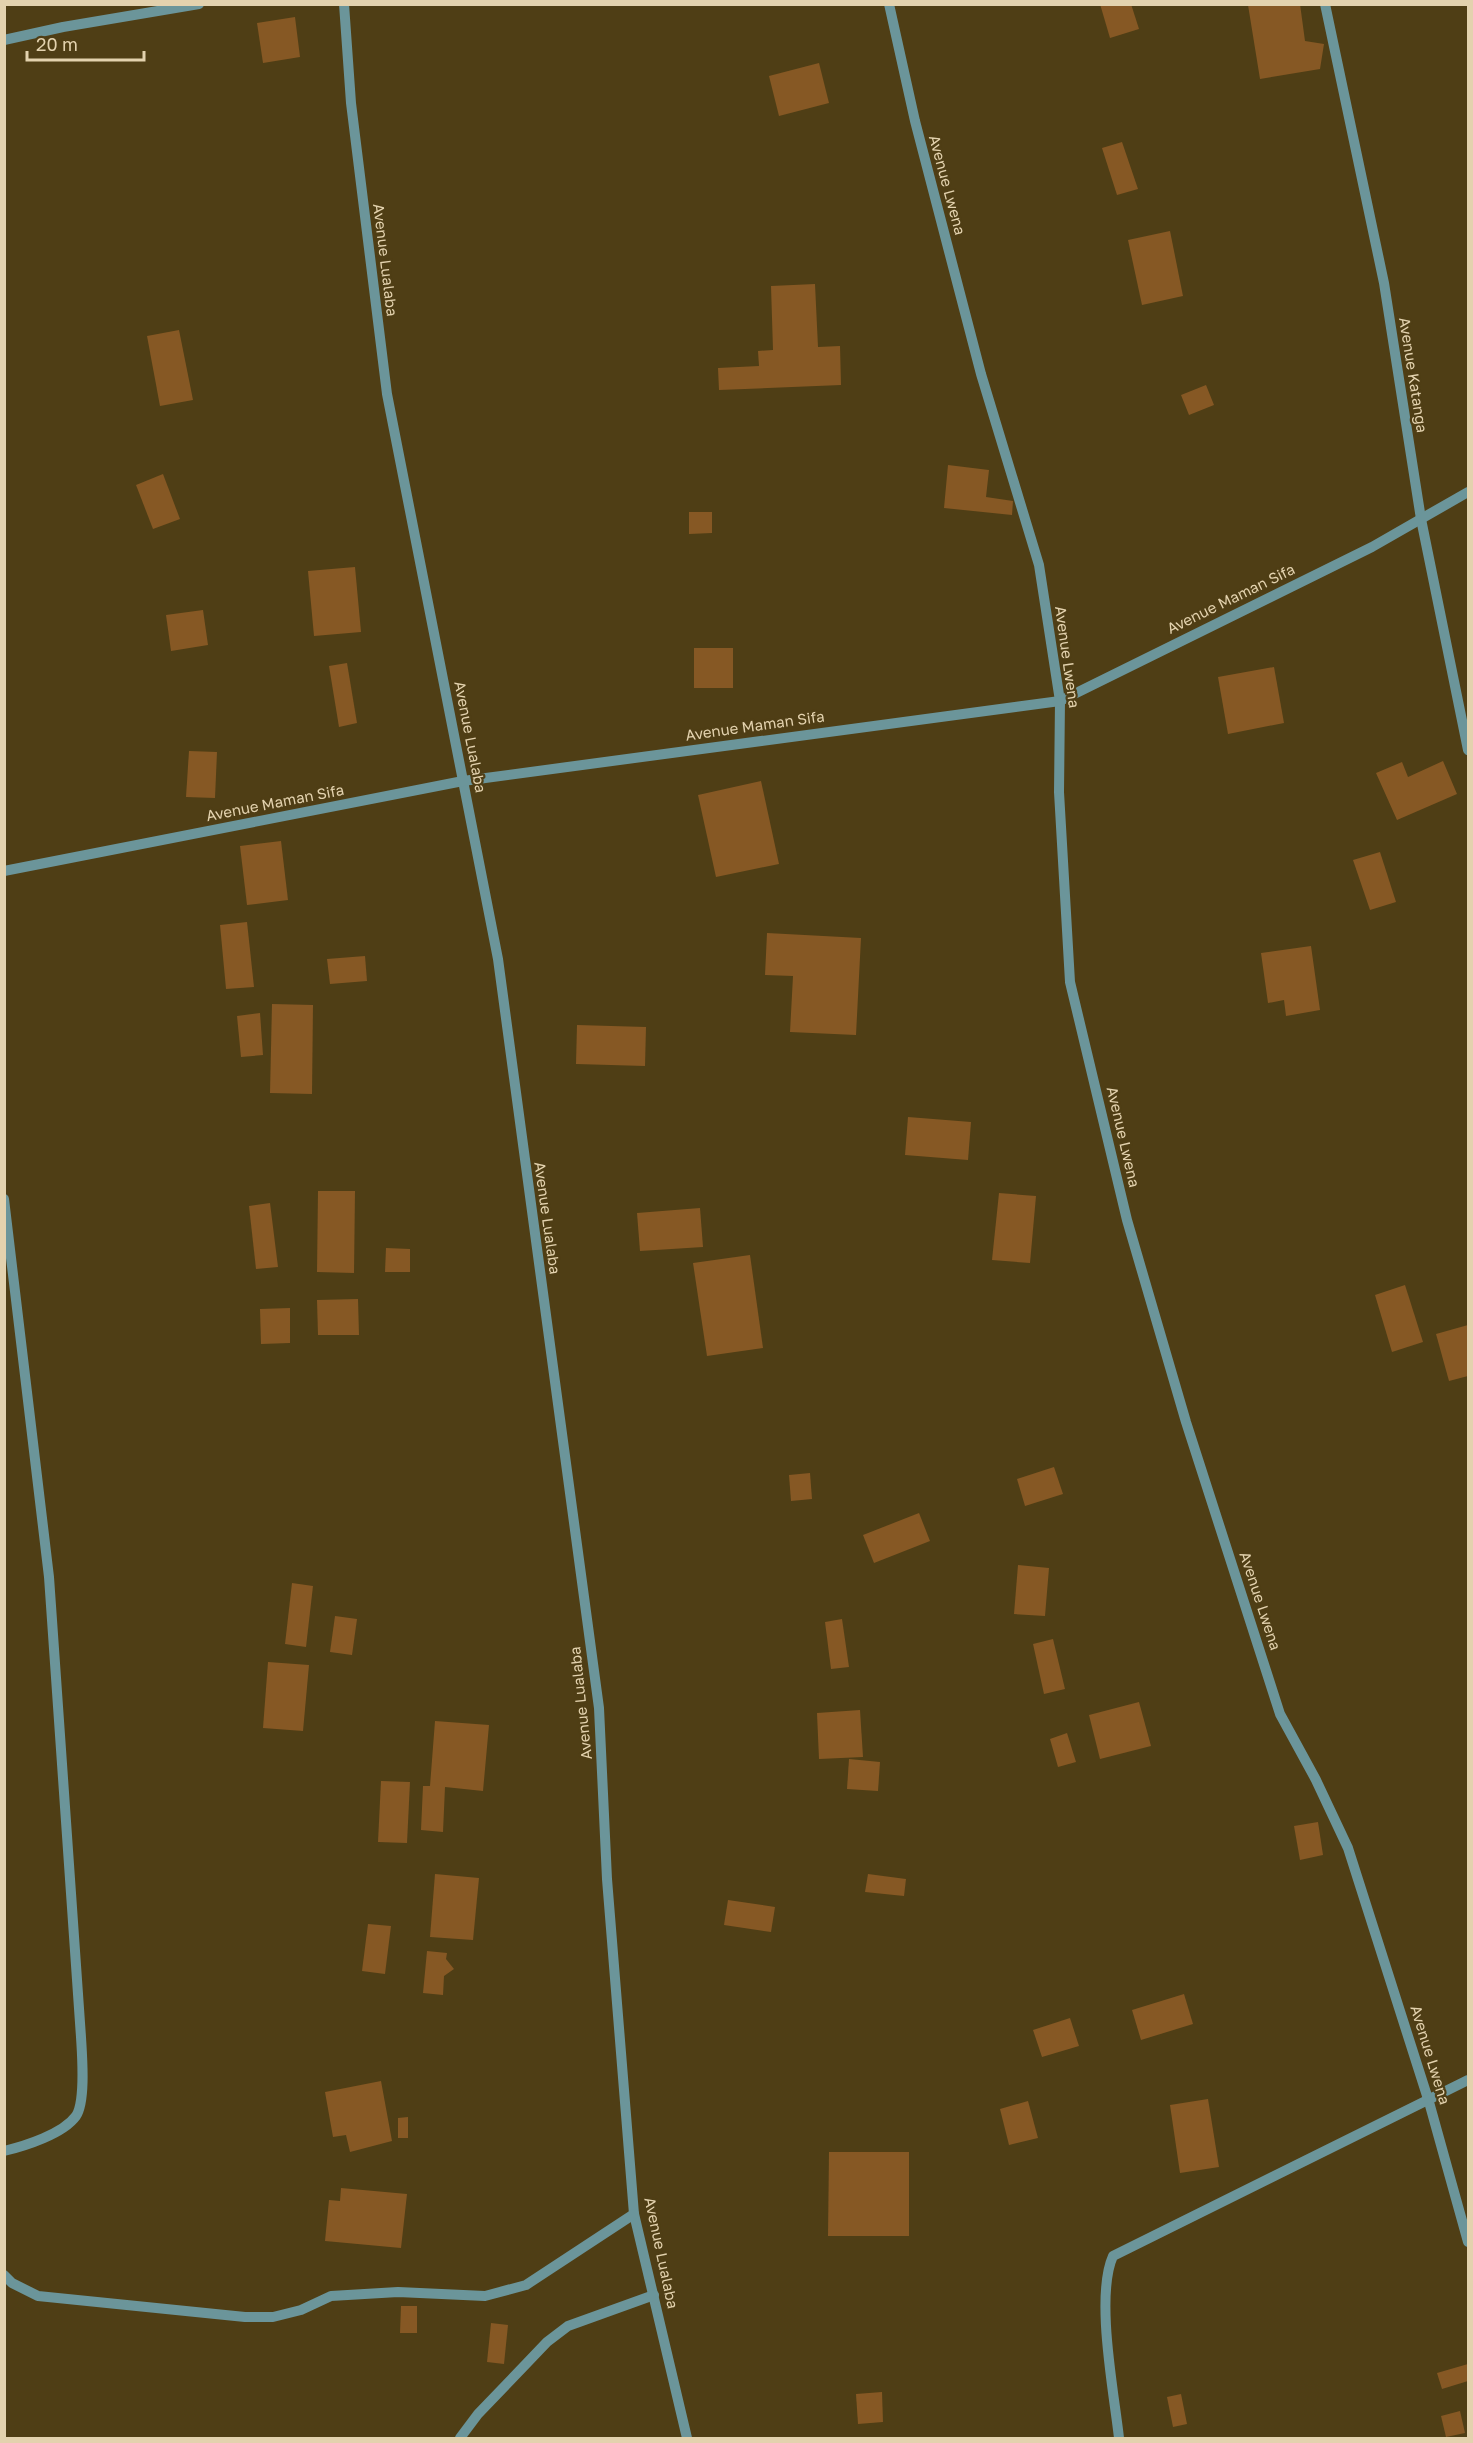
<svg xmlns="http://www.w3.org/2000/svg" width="1473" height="2443" font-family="'Golos Text',sans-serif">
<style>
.building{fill:#865824}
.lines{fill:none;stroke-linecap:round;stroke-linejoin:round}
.minor{stroke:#6b959a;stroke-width:10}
.labels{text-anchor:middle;stroke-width:4.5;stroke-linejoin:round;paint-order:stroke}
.street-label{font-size:15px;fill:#e3d2ae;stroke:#4f3e15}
</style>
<rect width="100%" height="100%" fill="#4f3e15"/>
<!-- building -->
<g class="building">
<path d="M1100,4H1131L1139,29L1110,38Z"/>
<path d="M1250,4H1300L1305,41L1324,44L1320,69L1260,79L1248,5Z"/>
<path d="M295,17L300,57L263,63L257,23Z"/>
<path d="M819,63L829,103L779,116L769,76Z"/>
<path d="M1122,142L1138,189L1117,195L1102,148Z"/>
<path d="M1170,231L1183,296L1142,305L1128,240Z"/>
<path d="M815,284L818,347L840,346L841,385L719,390L718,368L759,366L758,351L773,350L771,286Z"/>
<path d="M179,330L193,400L160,406L147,336Z"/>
<path d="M1206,385L1214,405L1189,415L1181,395Z"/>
<path d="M948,465L989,470L986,497L1013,501L1012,515L944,508Z"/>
<path d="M163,474L180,519L153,529L136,485Z"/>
<path d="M689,512H712V533L689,534Z"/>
<path d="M355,567L361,632L314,636L308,571Z"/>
<path d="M203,610L208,645L171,651L166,615Z"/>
<rect x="694" y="648" width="39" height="40"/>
<path d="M347,663L357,723L339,727L329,666Z"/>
<path d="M1274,667L1284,723L1228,734L1218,677Z"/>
<path d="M189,751L217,752L215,798L186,797Z"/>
<path d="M1443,761L1457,794L1397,820L1376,773L1402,762L1408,777Z"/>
<path d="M761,781L779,864L716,877L698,795Z"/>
<path d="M281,841L288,900L247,905L240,846Z"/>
<path d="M1380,852L1396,902L1370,910L1353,860Z"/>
<path d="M247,922L254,987L226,989L220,925Z"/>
<path d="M767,933L861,938L856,1035L790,1032L793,976L765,975Z"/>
<path d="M1311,946L1320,1010L1286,1016L1284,1000L1268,1003L1261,953Z"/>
<path d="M365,956L367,981L330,984L327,959Z"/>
<path d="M272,1004L313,1005L312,1094L270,1093Z"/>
<path d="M260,1013L263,1055L241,1057L237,1016Z"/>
<path d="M577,1025L646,1027L645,1066L576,1064Z"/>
<path d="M908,1117L971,1122L968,1160L905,1155Z"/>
<path d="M318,1191H355L354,1273L317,1272Z"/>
<path d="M999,1193L1036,1196L1030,1263L992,1260Z"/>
<path d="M270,1203L278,1267L256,1269L249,1206Z"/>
<path d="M700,1208L703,1247L640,1251L637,1213Z"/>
<path d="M386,1248L410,1249V1272H385Z"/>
<path d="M750,1255L763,1348L707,1356L693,1263Z"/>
<path d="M1405,1285L1423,1342L1392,1352L1375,1295Z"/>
<path d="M358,1299L359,1335H318L317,1300Z"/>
<path d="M290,1308V1343L261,1344L260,1309Z"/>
<path d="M1468,1325V1376L1449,1381L1436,1334Z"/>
<path d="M1054,1467L1063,1494L1025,1506L1017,1479Z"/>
<path d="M810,1473L812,1499L791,1501L789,1475Z"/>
<path d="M919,1513L930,1541L874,1563L863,1535Z"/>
<path d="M1018,1565L1049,1568L1045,1616L1014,1614Z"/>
<path d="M292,1583L313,1586L306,1647L285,1644Z"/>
<path d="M335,1616L357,1619L352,1655L330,1652Z"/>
<path d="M842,1619L849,1667L831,1669L825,1622Z"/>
<path d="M1053,1639L1065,1689L1044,1694L1033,1644Z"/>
<path d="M268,1662L309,1665L303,1731L263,1728Z"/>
<path d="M1139,1702L1151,1746L1100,1759L1089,1715Z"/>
<path d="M860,1710L863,1757L819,1759L817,1713Z"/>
<path d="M435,1721L489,1725L483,1791L445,1787L443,1832L421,1830L423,1786H430Z"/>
<path d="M1067,1733L1076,1762L1058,1767L1050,1739Z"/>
<path d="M849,1759L880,1762L878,1791L847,1789Z"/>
<path d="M381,1781L410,1782L407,1843L378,1842Z"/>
<path d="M1318,1822L1323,1855L1300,1860L1294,1826Z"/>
<path d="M435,1874L479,1878L473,1940L430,1937Z"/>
<path d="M868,1874L906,1879L904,1896L865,1892Z"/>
<path d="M728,1900L775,1907L771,1932L724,1925Z"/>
<path d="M368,1924L391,1926L385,1974L362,1971Z"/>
<path d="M427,1951L447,1953L446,1959L454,1969L444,1976L443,1995L423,1993Z"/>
<path d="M1184,1994L1193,2024L1141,2040L1132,2010Z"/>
<path d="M1070,2018L1079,2046L1042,2057L1033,2030Z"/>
<path d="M381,2081L392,2141L350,2152L346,2135L333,2137L325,2092Z"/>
<path d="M1208,2099L1219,2167L1180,2173L1170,2105Z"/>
<path d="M1028,2101L1038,2138L1009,2145L1000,2109Z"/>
<path d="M408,2117V2138H398V2118Z"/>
<path d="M829,2152H909V2236H828Z"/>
<path d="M341,2188L407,2194L401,2248L325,2241L329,2200L340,2201Z"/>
<path d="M401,2306H417V2333H400Z"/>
<path d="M491,2323L508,2325L504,2364L487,2362Z"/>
<path d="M1468,2364V2381L1442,2389L1437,2373Z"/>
<path d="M882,2392L883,2422L858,2424L856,2394Z"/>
<path d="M1181,2394L1187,2424L1173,2427L1167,2397Z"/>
<path d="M1460,2411L1465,2433L1446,2437L1441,2416Z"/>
</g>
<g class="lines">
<!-- minor -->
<g class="minor">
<path d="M344,4L351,103L387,394L498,959L599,1708L607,1879L634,2214L687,2438"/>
<path d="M889,4L915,121L981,374L1039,565L1060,701L1059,792L1070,982L1127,1220L1186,1422L1280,1714L1316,1780L1348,1848L1429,2102L1468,2242"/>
<path d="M1325,4L1384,283L1421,519L1468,750"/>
<path d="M4,40L63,27L199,4"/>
<path d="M4,871L463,781L1060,701L1372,547L1468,492"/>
<path d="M4,1199L49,1577L81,2037C82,2055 86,2101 76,2116C63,2134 25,2146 4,2151"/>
<path d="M4,2275L12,2283L38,2296L245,2317H273L301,2310L331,2296L398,2292L485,2296L526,2285L634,2214"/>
<path d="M460,2438L478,2414L526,2364L547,2342L568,2326L654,2295"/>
<path d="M1119,2438C1114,2392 1095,2296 1113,2256L1468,2080"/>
</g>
</g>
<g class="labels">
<!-- street labels -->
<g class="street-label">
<text transform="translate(947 185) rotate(75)" y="5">Avenue Lwena</text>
<text transform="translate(385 260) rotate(83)" y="5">Avenue Lualaba</text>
<text transform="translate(1413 375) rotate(81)" y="5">Avenue Katanga</text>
<text transform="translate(1231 599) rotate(-26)" y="5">Avenue Maman Sifa</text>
<text transform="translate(1067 657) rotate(82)" y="5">Avenue Lwena</text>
<text transform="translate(755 726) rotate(-8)" y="5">Avenue Maman Sifa</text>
<text transform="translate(470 737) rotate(79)" y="5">Avenue Lualaba</text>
<text transform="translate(275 803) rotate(-11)" y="5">Avenue Maman Sifa</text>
<text transform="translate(1123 1137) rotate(77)" y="5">Avenue Lwena</text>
<text transform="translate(547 1218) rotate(82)" y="5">Avenue Lualaba</text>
<text transform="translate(1260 1601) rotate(72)" y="5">Avenue Lwena</text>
<text transform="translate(581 1703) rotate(-96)" y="5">Avenue Lualaba</text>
<text transform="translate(1430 2055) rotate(73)" y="5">Avenue Lwena</text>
<text transform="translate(661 2253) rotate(78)" y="5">Avenue Lualaba</text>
</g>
</g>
<!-- border -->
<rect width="1473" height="2443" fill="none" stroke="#e3d2ae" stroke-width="12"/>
<!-- scale -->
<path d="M27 51v9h117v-9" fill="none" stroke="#e3d2ae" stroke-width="3"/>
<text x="36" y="51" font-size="18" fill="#e3d2ae" stroke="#4f3e15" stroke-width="4.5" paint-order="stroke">20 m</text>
</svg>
